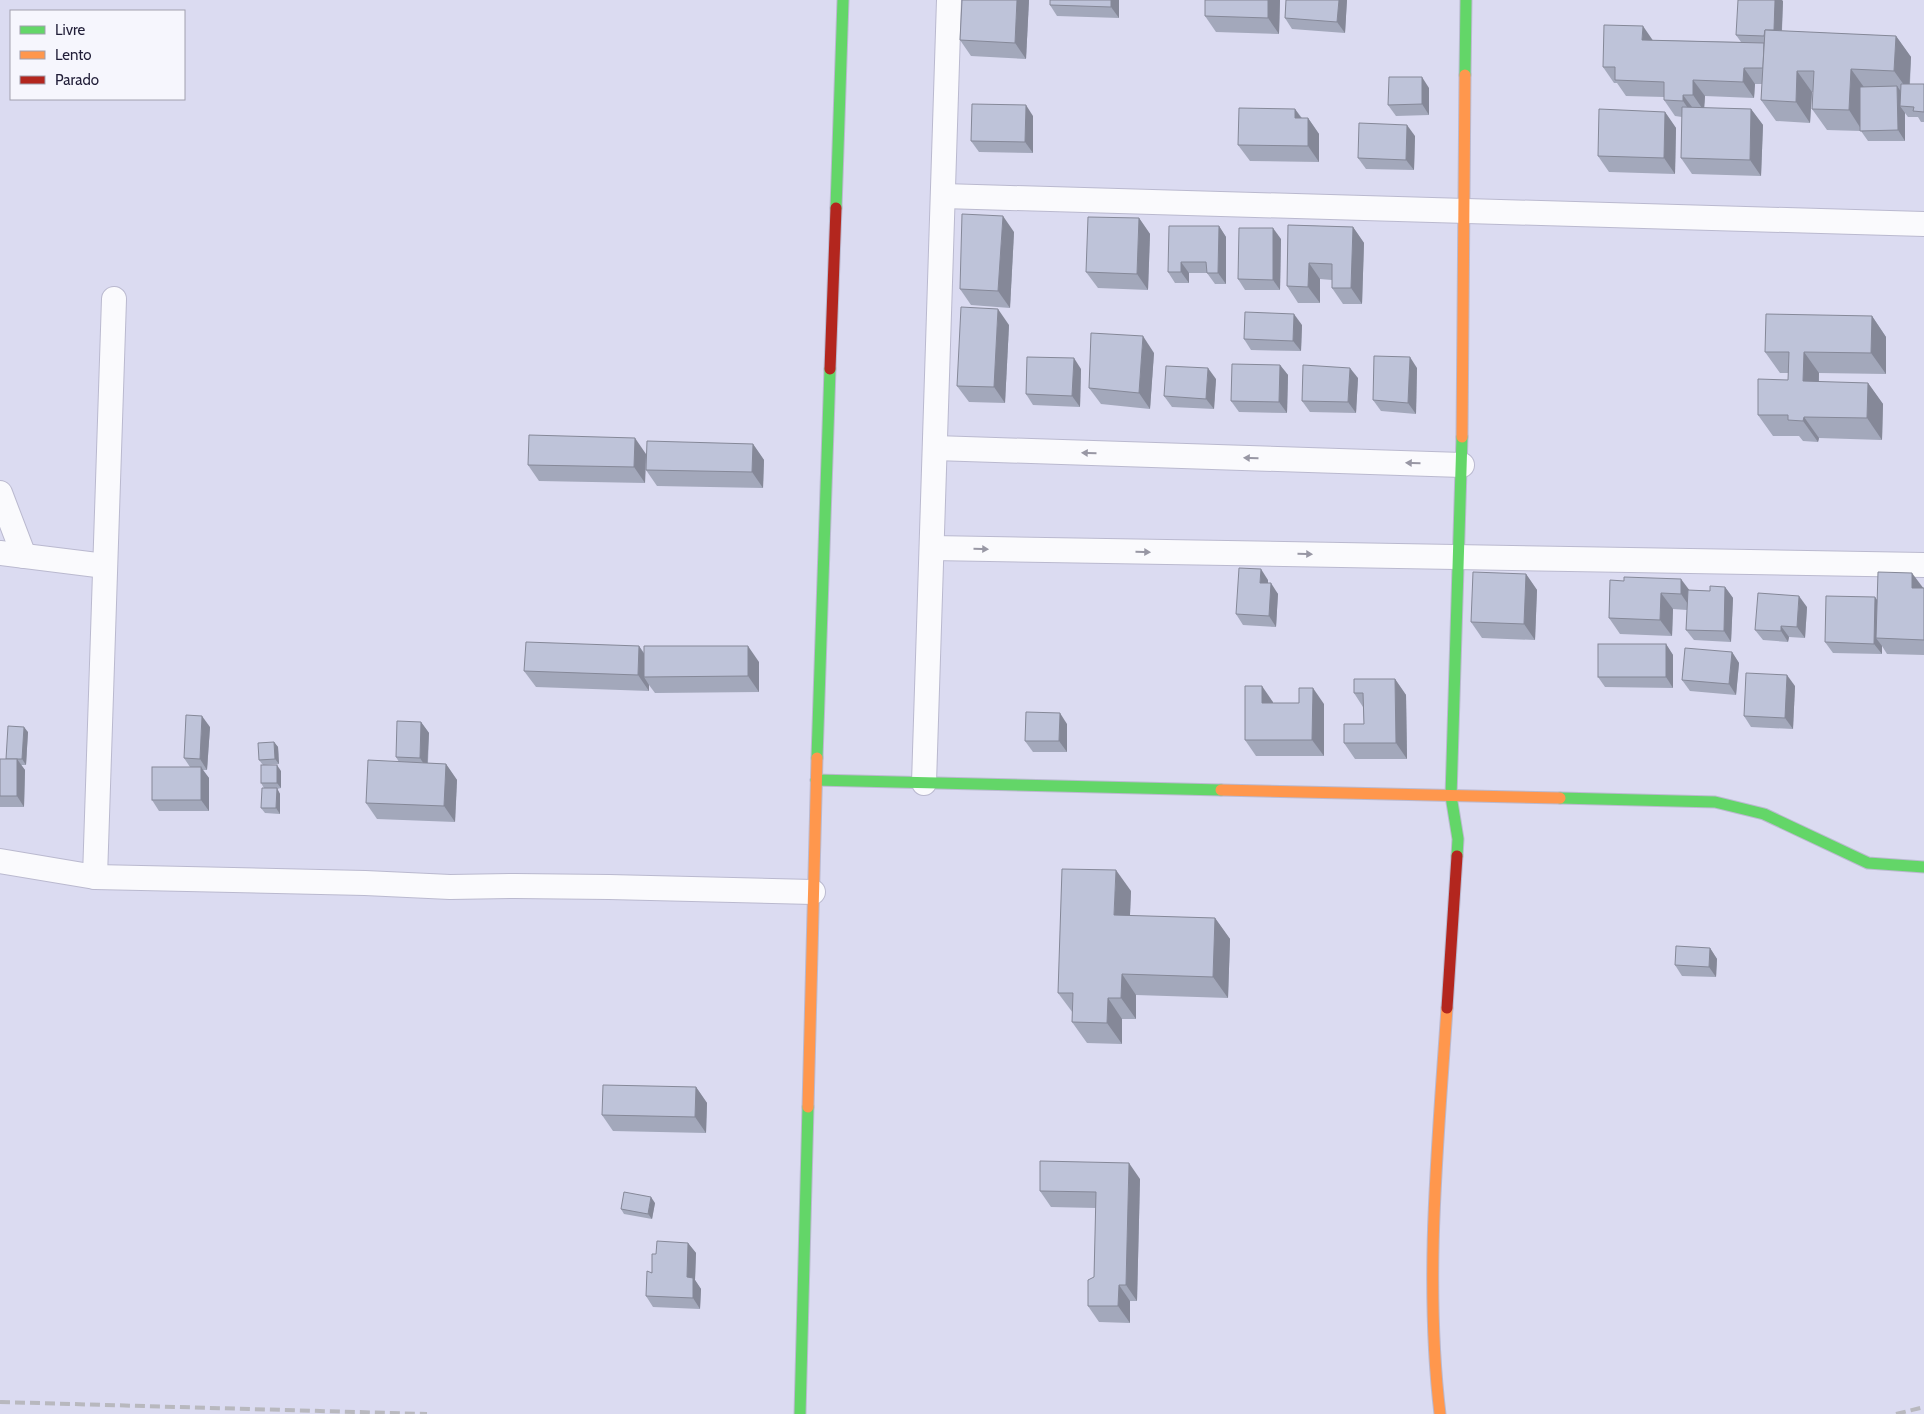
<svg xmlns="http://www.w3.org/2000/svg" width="1924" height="1414" font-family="Cabin,sans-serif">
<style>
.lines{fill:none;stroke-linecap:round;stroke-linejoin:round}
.street-casing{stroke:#bab9cf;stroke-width:26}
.fast-casing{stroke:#bab9cf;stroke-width:13}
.slow-casing{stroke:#bab9cf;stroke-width:13}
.jam-casing{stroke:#bab9cf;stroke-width:13}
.street{stroke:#fafafd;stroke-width:24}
.fast{stroke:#63d668;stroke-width:11}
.slow{stroke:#ff974d;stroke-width:11}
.jam{stroke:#b3261e;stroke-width:11}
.rail{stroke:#b8b8be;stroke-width:4;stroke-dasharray:10 5;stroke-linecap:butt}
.wall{fill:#a3a8bb}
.shaded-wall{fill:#858898}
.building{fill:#bec3d9;stroke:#858898}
.oneway{fill:#9897a4}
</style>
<rect width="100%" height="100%" fill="#dbdbf1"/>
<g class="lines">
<!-- street casing -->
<g class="street-casing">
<g id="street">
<path d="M943,196L1924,224"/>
<path d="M935,448L1462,465"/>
<path d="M0,493L24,556"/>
<path d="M932,548L1924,565"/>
<path d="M0,553L105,566"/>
<path d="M924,783L949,0"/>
<path d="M0,861L95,877L365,883L450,887L515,886L609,887L813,892"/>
<path d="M95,877L114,299"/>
</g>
</g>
<!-- fast casing -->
<g class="fast-casing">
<g id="fast">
<path d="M1465,75L1466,0"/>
<path d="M836,208L843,0"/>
<path d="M817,758L830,369"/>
<path d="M816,780L1221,790"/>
<path d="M1560,798L1715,802L1764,814L1868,863L1924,867"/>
<path d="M1457,856L1458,839L1451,796L1462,437"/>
<path d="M800,1414L808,1107"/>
</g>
</g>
<!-- slow casing -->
<g class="slow-casing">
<g id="slow">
<path d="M1462,437L1465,75"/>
<path d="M1221,790L1560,798"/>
<path d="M808,1107L817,758"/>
<path d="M1440,1414C1424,1280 1438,1143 1447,1008"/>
</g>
</g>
<!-- jam casing -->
<g class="jam-casing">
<g id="jam">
<path d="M830,369L836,208"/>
<path d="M1447,1008L1457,856"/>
</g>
</g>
<!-- street -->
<use href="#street" class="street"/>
<!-- fast -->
<use href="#fast" class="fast"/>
<!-- slow -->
<use href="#slow" class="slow"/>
<!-- jam -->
<use href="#jam" class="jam"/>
<!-- rail -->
<g class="rail">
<path d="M0,1402L427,1414"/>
<path d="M1896,1414L1924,1407"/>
</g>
</g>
<!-- wall -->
<g class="wall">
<path d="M962,0H1029L1026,59L971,56L960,40Z"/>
<path d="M1119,0V18L1057,16L1050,5Z"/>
<path d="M1205,0H1280L1279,34L1216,32L1205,16Z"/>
<path d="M1286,0H1347L1345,33L1292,29L1285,18Z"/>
<path d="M1783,1L1782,31L1896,36L1911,57L1910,84H1924V122H1921L1918,117H1908L1905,113V141H1868L1861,131L1827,130L1812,109L1813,92H1812L1810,123L1776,121L1761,100L1762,84H1755L1754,98L1705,96L1704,108L1751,109L1763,125L1761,176L1692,174L1681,158L1682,117L1675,116L1664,100V97L1626,96L1617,83H1614L1603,67L1652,40L1741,42L1736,35Z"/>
<path d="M1429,88V115L1396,116L1388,105Z"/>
<path d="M1295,109L1302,118H1308L1319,134V162L1250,161L1238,145Z"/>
<path d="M1665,112L1676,128L1675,174L1609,172L1598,156Z"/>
<path d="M1033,116V153L979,152L971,141Z"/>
<path d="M1415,136L1414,170L1366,169L1358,158Z"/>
<path d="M1139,218L1150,234L1148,290L1098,288L1086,272Z"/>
<path d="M1288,225L1353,227L1364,243L1362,304H1343L1332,288V280L1320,279V303H1298L1287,286Z"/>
<path d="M1219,226L1226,237V284H1215L1207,273H1189V283H1175L1168,272Z"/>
<path d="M1014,232L1010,308L971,305L960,289Z"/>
<path d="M1281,239L1280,290H1245L1238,279Z"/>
<path d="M1872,316L1886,337V374L1819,373V382L1868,383L1883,404L1882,440L1819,438L1818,442L1803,441L1799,436H1773L1758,415L1788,380V373H1780L1765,352Z"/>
<path d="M1009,325L1005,403L969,402L957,386Z"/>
<path d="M1302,325L1301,351L1251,350L1244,339Z"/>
<path d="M1154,353L1150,409L1101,404L1089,388Z"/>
<path d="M1280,365L1288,375L1287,413L1239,412L1231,401Z"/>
<path d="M1417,368L1416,414L1381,411L1373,400Z"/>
<path d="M1081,369L1080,407L1033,405L1026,394Z"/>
<path d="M1358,378L1356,413L1310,412L1302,401Z"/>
<path d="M1216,379L1214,409L1172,407L1164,396Z"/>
<path d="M753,444L764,460L763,488L657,486L646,470Z"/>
<path d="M646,454L645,483L539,481L528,465Z"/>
<path d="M1526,574L1537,590L1535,640L1482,638L1471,622Z"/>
<path d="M1268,580V583L1278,594L1276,627L1243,625L1236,614Z"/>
<path d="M1610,580L1689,590L1710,591L1725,587L1733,598L1731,642L1694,640L1686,630L1687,610L1673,609L1672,636L1620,634L1609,618Z"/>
<path d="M1924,588V655L1887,654L1882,646V654L1833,653L1825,642L1878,600Z"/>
<path d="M1807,607L1805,638L1789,637L1788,642L1763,640L1755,630Z"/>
<path d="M1666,644L1673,655V688L1605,687L1598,677Z"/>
<path d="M639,646L644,653L759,662V692L655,693L649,685V691L536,687L524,671Z"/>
<path d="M1732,652L1739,663L1736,695L1690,691L1682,680Z"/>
<path d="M1395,679L1406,695L1407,759H1355L1344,743L1364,724L1363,707L1354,693Z"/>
<path d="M1795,686L1793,729L1751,727L1744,716Z"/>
<path d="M1273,702V703L1324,704V756H1256L1245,740Z"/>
<path d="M421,722L429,733L428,763L446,764L457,780L455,822L377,819L366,803L399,762L396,757Z"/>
<path d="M1067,724V752H1033L1025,741Z"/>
<path d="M210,727L207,770H202L209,778V811H159L152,800L190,767L184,758Z"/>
<path d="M28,732L26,765H21L25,770L24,807H0V759H6Z"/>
<path d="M274,742L278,747L279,764L263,765L259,760Z"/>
<path d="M281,771V788L277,789L280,794V814L265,813L261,808L264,788L261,783Z"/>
<path d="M1131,891L1130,916L1215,918L1230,939L1228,998L1136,995V1019H1122V1044L1087,1043L1072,1022L1073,1013L1058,993Z"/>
<path d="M1710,948L1717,959L1716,977L1682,976L1675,965Z"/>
<path d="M696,1087L707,1103L706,1133L613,1131L602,1115Z"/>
<path d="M1140,1179L1137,1301H1130V1323L1099,1322L1088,1306L1094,1277L1096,1208L1051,1207L1040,1191Z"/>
<path d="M655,1203L652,1219L624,1214L621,1209Z"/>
<path d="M688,1243L696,1253L695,1280L701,1289L700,1309L653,1307L646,1296L656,1254Z"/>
</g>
<!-- shaded-wall -->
<g class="shaded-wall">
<path d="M1017,0H1029L1026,59L1015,43Z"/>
<path d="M1111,0H1119V18L1111,7Z"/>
<path d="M1268,0H1280L1279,34L1268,18Z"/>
<path d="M1339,0H1347L1345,33L1337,22Z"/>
<path d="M1775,0H1782L1783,1L1781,47L1773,36Z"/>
<path d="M1643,26L1654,42L1642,40Z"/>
<path d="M1896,36L1911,57L1909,92L1894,71Z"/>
<path d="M1744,68L1755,84L1754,98L1743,82Z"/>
<path d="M1851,69L1866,90L1863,132L1849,110Z"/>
<path d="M1797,71L1812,92L1810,123L1796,102Z"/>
<path d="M1422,77L1429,88V115L1422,104Z"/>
<path d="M1693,80L1705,96L1704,111L1693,95Z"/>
<path d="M1897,86L1905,97L1900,106L1905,113V141L1898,130Z"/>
<path d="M1683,95L1695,111L1694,117L1683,101Z"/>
<path d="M1026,105L1033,116V153L1025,142Z"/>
<path d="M1295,109L1306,125L1295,118Z"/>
<path d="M1751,109L1763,125L1761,176L1750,160Z"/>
<path d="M1665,112L1676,128L1675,174L1664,158Z"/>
<path d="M1308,118L1319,134V162L1308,146Z"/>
<path d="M1407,125L1415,136L1414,170L1406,160Z"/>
<path d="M1003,216L1014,232L1010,308L998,291Z"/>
<path d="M1139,218L1150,234L1148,290L1137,274Z"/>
<path d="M1219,226L1226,237V284L1218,273Z"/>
<path d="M1353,227L1364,243L1362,304L1351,288Z"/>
<path d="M1273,228L1281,239L1280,290L1273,280Z"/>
<path d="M1181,262L1189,273V283L1181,272Z"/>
<path d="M1309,263L1320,279V303L1308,287Z"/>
<path d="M998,309L1009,325L1005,403L994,387Z"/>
<path d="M1294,314L1302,325L1301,351L1293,341Z"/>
<path d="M1872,316L1886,337V374L1871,353Z"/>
<path d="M1143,336L1154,353L1150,409L1139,393Z"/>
<path d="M1804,352L1819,373L1818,403L1803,381Z"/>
<path d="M1410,357L1417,368L1416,414L1408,403Z"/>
<path d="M1074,358L1081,369L1080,407L1072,396Z"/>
<path d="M1280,365L1288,375L1287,413L1279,402Z"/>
<path d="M1208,368L1216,379L1214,409L1206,399Z"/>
<path d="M1350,368L1358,378L1356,413L1348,402Z"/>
<path d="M1868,383L1883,404L1882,440L1867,418Z"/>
<path d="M1804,417L1819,438L1818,442L1803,421Z"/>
<path d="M635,438L646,454L645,483L634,467Z"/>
<path d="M753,444L764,460L763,488L752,472Z"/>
<path d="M1261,569L1268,580V593L1260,583Z"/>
<path d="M1912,573L1924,589L1912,588Z"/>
<path d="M1526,574L1537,590L1535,640L1524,624Z"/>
<path d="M1681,579L1693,595L1692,610L1681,594Z"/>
<path d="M1271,583L1278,594L1276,627L1269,616Z"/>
<path d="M1725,587L1733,598L1731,642L1724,631Z"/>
<path d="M1661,593L1673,609L1672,636L1660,620Z"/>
<path d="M1799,596L1807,607L1805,638L1797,627Z"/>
<path d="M1875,597L1883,608L1876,638L1882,646V654L1874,644Z"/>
<path d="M1781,626L1789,637L1788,642L1781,631Z"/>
<path d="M1666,644L1673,655V688L1666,677Z"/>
<path d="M639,646L650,663L644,677L649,685V691L638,675Z"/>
<path d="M748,646L759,662V692L748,676Z"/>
<path d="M1732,652L1739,663L1736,695L1729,684Z"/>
<path d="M1787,675L1795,686L1793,729L1785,718Z"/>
<path d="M1395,679L1406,695L1407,759L1396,743Z"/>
<path d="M1262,686L1273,702V719L1262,703Z"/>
<path d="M1313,688L1324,704V756L1312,740Z"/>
<path d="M1060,713L1067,724V752L1059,741Z"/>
<path d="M202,716L210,727L207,770L200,759Z"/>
<path d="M421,722L429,733L427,769L420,758Z"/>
<path d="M24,727L28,732L26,765L22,759Z"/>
<path d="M274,742L278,747L279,764L275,759Z"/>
<path d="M17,759L25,770L24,807L17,796Z"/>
<path d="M446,764L457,780L455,822L444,806Z"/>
<path d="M277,765L281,771V788L277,783Z"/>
<path d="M201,767L209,778V811L201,800Z"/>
<path d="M277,788L280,794V814L276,808Z"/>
<path d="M1116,870L1131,891L1129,936L1114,915Z"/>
<path d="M1215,918L1230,939L1228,998L1213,977Z"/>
<path d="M1710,948L1717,959L1716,977L1709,967Z"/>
<path d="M1122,974L1136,995V1019L1121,998Z"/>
<path d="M1108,998L1122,1019V1044L1107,1023Z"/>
<path d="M696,1087L707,1103L706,1133L695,1117Z"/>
<path d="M1129,1163L1140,1179L1137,1301L1126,1285Z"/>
<path d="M651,1197L655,1203L652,1219L648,1214Z"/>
<path d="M688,1243L696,1253L695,1280L701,1289L700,1309L693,1298L687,1277Z"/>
<path d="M1119,1285L1130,1301V1323L1118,1306Z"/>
</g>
<!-- building -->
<g class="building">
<path d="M962,0H1017L1015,43L960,40Z"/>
<path d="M1050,0H1111V7L1050,5Z"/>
<path d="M1205,0H1268V18L1205,16Z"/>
<path d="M1286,0H1339L1337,22L1285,18Z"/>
<path d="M1738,0H1775L1774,30H1765L1764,36L1736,35Z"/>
<path d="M1604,25L1643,26L1642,40L1764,43L1763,68H1744L1743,82L1693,80V95H1683V101L1664,100V82L1615,80V67H1603Z"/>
<path d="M1765,30L1896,36L1894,71L1851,69L1849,110L1812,109L1814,71H1797L1796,102L1761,100Z"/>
<path d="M1389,77H1422V104L1388,105Z"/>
<path d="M1901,84H1924V112L1913,111L1914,107L1900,106Z"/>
<path d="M1897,86L1898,130L1860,131V87Z"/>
<path d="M972,104L1026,105L1025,142L971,141Z"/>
<path d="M1682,107L1751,109L1750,160L1681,158Z"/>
<path d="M1239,108L1295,109V118H1308V146L1238,145Z"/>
<path d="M1599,109L1665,112L1664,158L1598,156Z"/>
<path d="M1359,123L1407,125L1406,160L1358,158Z"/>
<path d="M962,214L1003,216L998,291L960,289Z"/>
<path d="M1088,217L1139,218L1137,274L1086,272Z"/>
<path d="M1288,225L1353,227L1351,288H1332V264L1309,263L1308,287L1287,286Z"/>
<path d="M1169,226H1219L1218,273H1207L1206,262H1181V272H1168Z"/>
<path d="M1239,228H1273V280L1238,279Z"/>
<path d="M961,307L998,309L994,387L957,386Z"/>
<path d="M1245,312L1294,314L1293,341L1244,339Z"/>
<path d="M1766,314L1872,316L1871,353L1804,352L1803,381L1868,383L1867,418L1804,417L1803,421L1788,420V415H1758V379L1788,380L1789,352H1765Z"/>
<path d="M1091,333L1143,336L1139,393L1089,388Z"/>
<path d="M1374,356L1410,357L1408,403L1373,400Z"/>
<path d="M1027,357L1074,358L1072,396L1026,394Z"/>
<path d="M1232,364L1280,365L1279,402L1231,401Z"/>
<path d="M1303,365L1350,368L1348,402L1302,401Z"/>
<path d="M1166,366L1208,368L1206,399L1164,396Z"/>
<path d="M529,435L635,438L634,467L528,465Z"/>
<path d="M647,441L753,444L752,472L646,470Z"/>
<path d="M1239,568L1261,569L1260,583H1271L1269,616L1236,614Z"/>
<path d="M1473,572L1526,574L1524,624L1471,622Z"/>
<path d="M1878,572L1912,573V588H1924V640L1876,638Z"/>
<path d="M1624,577L1681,579V594L1661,593L1660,620L1609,618L1610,580L1624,581Z"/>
<path d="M1710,586L1725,587L1724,631L1686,630L1688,590L1710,591Z"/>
<path d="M1758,593L1799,596L1797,627L1781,626V631L1755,630Z"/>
<path d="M1826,596L1875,597L1874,644L1825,642Z"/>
<path d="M526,642L639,646L638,675L524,671Z"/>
<rect x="1598" y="644" width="68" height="33"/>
<path d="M644,646H748V676L644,677Z"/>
<path d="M1685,648L1732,652L1729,684L1682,680Z"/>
<path d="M1746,673L1787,675L1785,718L1744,716Z"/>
<path d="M1354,679H1395L1396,743H1344V724H1364L1363,693H1354Z"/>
<path d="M1245,686H1262V703H1299V688H1313L1312,740H1245Z"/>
<path d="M1026,712L1060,713L1059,741H1025Z"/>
<path d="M186,715L202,716L200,759L184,758Z"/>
<path d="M397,721L421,722L420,758L396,757Z"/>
<path d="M8,726L24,727L22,759H6Z"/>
<path d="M274,742L275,759L259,760L258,743Z"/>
<rect x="0" y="759" width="17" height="37"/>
<path d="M368,760L446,764L444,806L366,803Z"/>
<rect x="261" y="765" width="16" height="18"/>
<rect x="152" y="767" width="49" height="33"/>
<path d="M262,788H277L276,808H261Z"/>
<path d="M1062,869L1116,870L1114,915L1215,918L1213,977L1122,974L1121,998H1108L1107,1023L1072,1022L1073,993H1058Z"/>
<path d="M1676,946L1710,948L1709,967L1675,965Z"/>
<path d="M603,1085L696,1087L695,1117L602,1115Z"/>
<path d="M1040,1161L1129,1163L1126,1285H1119L1118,1306H1088V1280L1094,1277L1096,1192L1040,1191Z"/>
<path d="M624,1192L651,1197L648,1214L621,1209Z"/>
<path d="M657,1241L688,1243L687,1277L693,1278V1298L646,1296L647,1271L652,1273V1254H656Z"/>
</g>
<!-- one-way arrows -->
<defs><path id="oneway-solid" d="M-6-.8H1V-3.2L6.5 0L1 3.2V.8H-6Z" transform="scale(1.25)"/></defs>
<g class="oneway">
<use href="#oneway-solid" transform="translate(1089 453) rotate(-178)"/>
<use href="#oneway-solid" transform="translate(1251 458) rotate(-178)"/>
<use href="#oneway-solid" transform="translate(1413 463) rotate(-178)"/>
<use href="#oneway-solid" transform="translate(981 549) rotate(1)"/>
<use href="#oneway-solid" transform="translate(1143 552) rotate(1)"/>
<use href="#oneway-solid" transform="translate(1305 554) rotate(1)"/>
</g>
<!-- legend -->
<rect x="10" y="10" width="175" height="90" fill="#f6f6fd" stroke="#a1a0ae"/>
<rect x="20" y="26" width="25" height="8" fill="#63d668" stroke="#a1a0ae"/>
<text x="55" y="35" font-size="15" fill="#211e38">Livre</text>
<rect x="20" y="51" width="25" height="8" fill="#ff974d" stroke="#a1a0ae"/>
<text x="55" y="60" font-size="15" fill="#211e38">Lento</text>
<rect x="20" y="76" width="25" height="8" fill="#b3261e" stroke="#a1a0ae"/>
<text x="55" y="85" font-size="15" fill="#211e38">Parado</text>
</svg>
